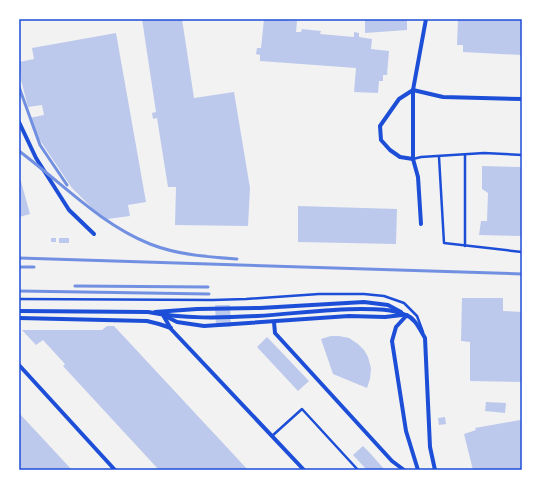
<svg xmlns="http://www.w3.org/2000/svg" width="541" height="489" font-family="Mulish,sans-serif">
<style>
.building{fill:#bdc9ec}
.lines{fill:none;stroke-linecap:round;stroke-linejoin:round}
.service{stroke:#1d4ed8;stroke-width:2.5}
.minor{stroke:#1d4ed8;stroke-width:4}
.rail{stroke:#7290e2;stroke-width:3}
.neatline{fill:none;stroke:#1d4ed8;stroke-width:1.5}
</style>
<rect width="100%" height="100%" fill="#f2f2f2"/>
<!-- building -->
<g class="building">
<path d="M142,19H182L194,98L234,92L250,188L248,226L175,225L176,187H168L157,118L153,119L152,113L156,112Z"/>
<path d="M264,19L297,21L296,32H301L302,29L321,31L320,34L354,37V32L359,33V37L372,39L371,49L389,51L387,75H383V81H379L378,93L354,92L356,68L260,61V55L256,54L257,48H261Z"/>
<path d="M365,19H407V30L365,33Z"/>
<path d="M458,19H522V55L463,52V45H457Z"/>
<path d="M116,33L146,202L128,205L130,216L107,219L94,210L72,188L33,130L29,118L44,115L42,105L28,107L21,80L19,62L34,59L32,48Z"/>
<path d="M482,166L522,167V236L479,235L481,221H487L488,193L482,189Z"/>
<path d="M19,174L30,214L19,217Z"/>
<path d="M298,206L397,209L396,244L298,242Z"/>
<rect x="51" y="238" width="5" height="4"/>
<rect x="59" y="238" width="10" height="5"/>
<path d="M462,298H503V311L522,312V382L470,381V342L461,341Z"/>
<path d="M215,305H230L231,327H216Z"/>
<path d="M107,326H114L248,470H159L63,366L65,364L43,340L36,345L22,330H102Z"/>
<path d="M331,336H339L349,338L358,344L364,350L368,357L371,368L370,379L367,388L333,374L321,339Z"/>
<path d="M267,337L309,381L298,391L257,347Z"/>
<path d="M486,402L506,403L505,413L485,411Z"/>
<path d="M19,413L72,470H19Z"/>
<path d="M445,417L446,424L439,425L438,418Z"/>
<path d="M520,420L522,425V470H473L464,434L476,430L475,428Z"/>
<path d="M363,446L369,452L385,470H367L353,455Z"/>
</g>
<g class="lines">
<!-- service -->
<g class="service">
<path d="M439,157L444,243L522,252"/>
<path d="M413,159L421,157L484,153L522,155"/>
<path d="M465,246V155"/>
<path d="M19,299L213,300L246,299L319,294H364L384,296L404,303L417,316L423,332"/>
<path d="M272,436L302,409L358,470"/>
</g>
<!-- minor -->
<g class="minor">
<path d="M19,122L36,158L69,210L94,234"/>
<path d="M413,159L400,157L390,150L381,140L380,126L399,99L413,90L443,97L522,99"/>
<path d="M421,224L418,177L413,159V90L426,19"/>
<path d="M19,311L148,312C184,319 221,318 257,316C292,314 326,309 361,309C376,309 392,309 406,315C415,318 420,330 425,338L430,447L435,470"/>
<path d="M155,312L197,309L260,308L364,302L388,305L401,312"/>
<path d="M163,315L171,329L304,470"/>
<path d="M407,315L396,327L392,341L406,431L418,470"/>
<path d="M165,316L177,322L204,326L349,316L385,317L402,315"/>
<path d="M19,318L147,321L159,324L171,328"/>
<path d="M274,322L275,333L392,461L404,470"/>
<path d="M19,365L115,470"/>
</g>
<!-- rail -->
<g class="rail">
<path d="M19,87L40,145L67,185"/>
<path d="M19,151C62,183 100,224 150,244C178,255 208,257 237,259"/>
<path d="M19,258L522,274"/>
<path d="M19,267H34"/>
<path d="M75,286L208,287"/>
<path d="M19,291L209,294"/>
</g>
</g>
<!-- border -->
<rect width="541" height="489" fill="none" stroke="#ffffff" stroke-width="40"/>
<rect x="20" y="20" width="501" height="449" class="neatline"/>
</svg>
